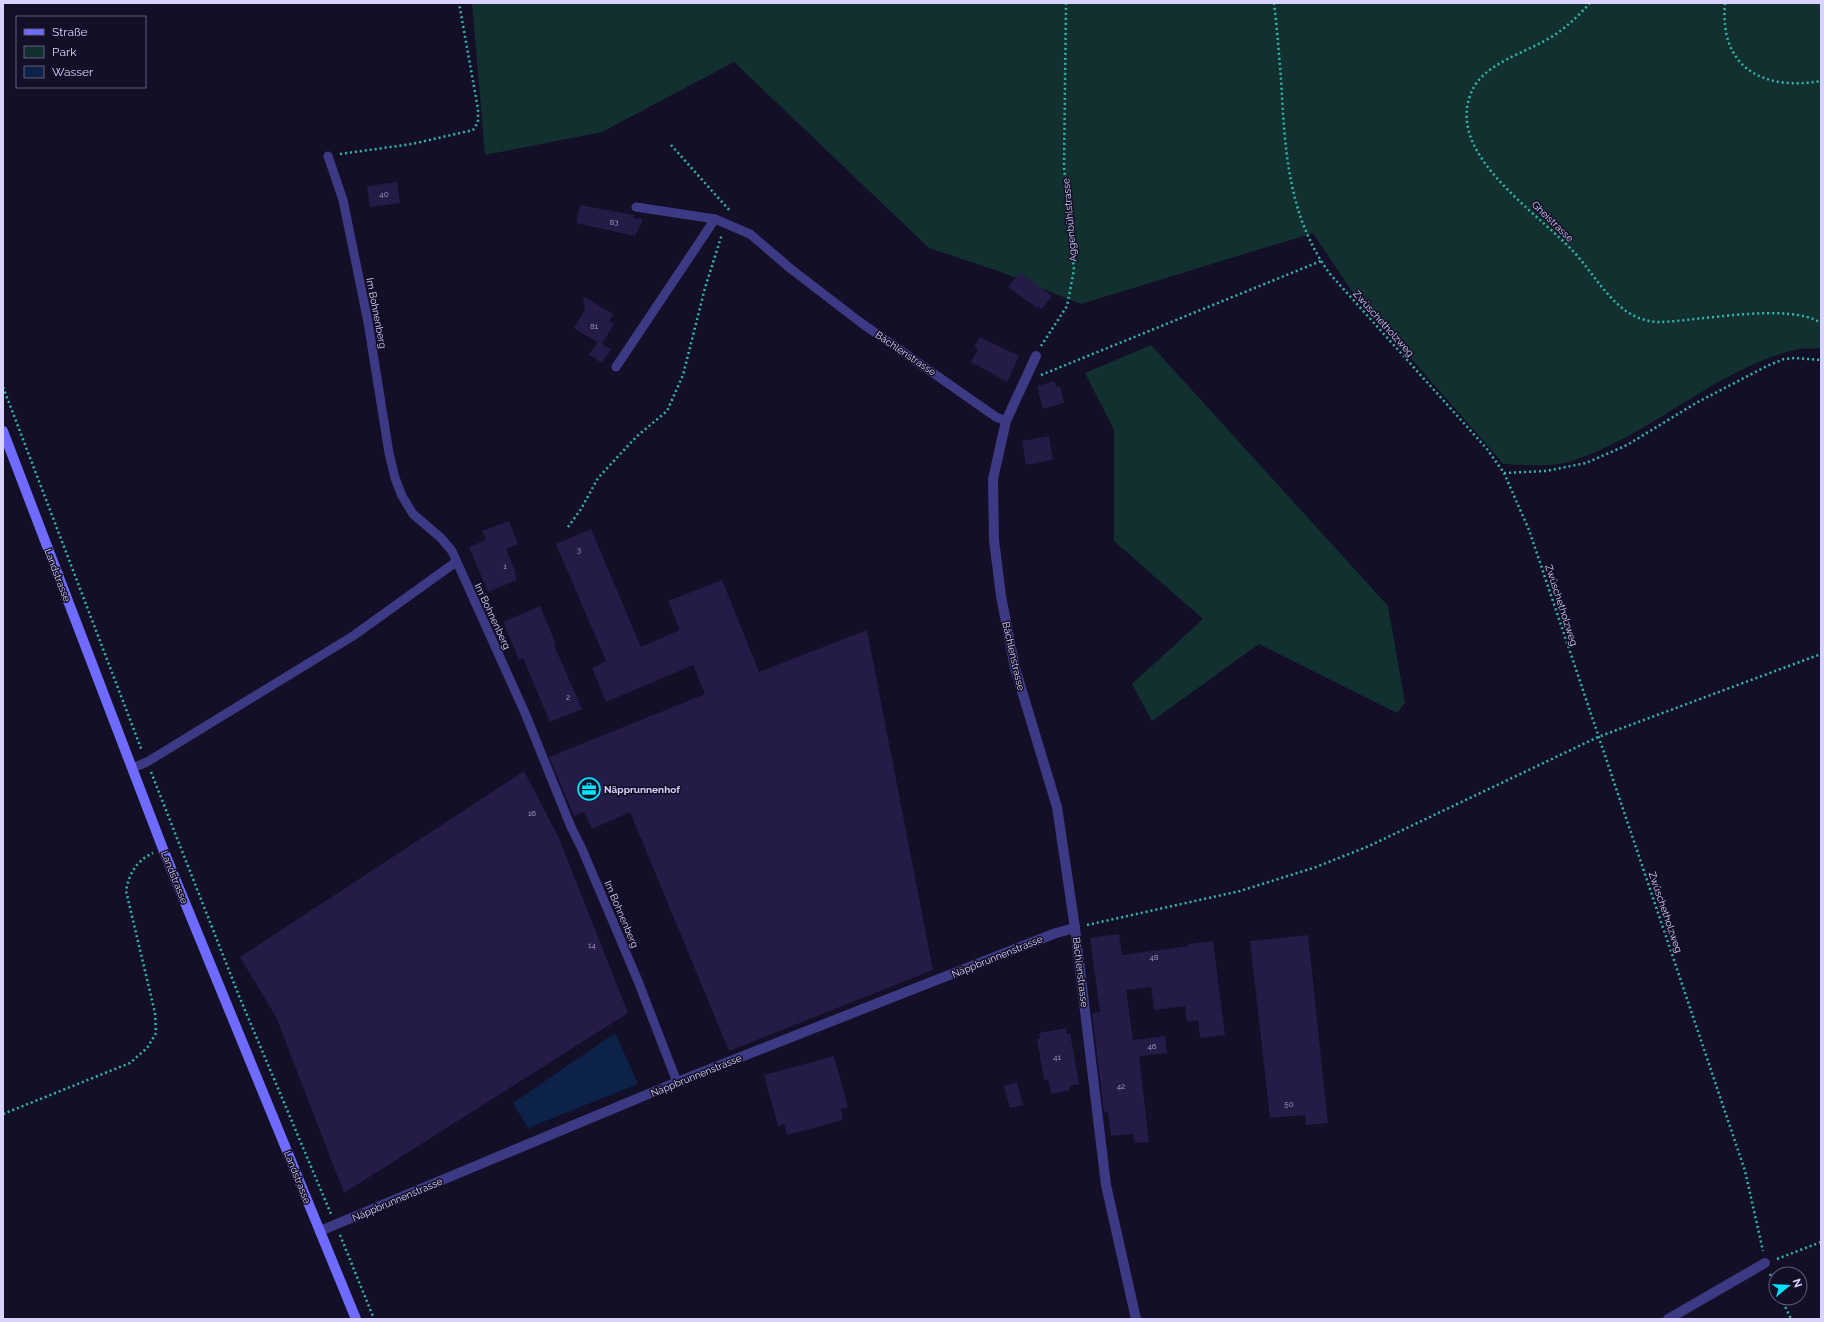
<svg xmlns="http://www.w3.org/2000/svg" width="1824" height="1322" font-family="Raleway,sans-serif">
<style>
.green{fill:#12302f}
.water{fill:#0c2248}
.building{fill:#241b47}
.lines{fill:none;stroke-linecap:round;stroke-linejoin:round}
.path{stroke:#2fb8b0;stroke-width:2.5;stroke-dasharray:2 3;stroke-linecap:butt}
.lane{stroke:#3d3a85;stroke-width:9}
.street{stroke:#3d3a85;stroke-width:10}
.secondary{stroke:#6f6bff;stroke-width:10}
.labels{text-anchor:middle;stroke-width:3;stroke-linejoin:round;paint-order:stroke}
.number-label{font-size:8px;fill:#aca6d1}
.street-label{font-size:10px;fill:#d9d4ff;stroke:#130f26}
.poi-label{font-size:10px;font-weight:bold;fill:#d9d4ff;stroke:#130f26;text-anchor:start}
</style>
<rect width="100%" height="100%" fill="#130f26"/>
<!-- green -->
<g class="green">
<path d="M472,3H1821V348C1812,349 1802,348 1794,350C1712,371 1650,437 1569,462C1552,467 1521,465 1503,464L1494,453L1351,290L1313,233L1081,304L998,271L929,248L734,62L602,132L485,155Z"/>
<path d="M1151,345L1388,606L1405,703L1397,713L1259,644L1152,721L1132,684L1203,619L1114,541V430L1085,373Z"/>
</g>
<!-- water -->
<path class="water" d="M615,1033L638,1084L528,1128L513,1103Z"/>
<!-- building -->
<g class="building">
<path d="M397,182L400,203L370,207L367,186Z"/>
<path d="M580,205L634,215L633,218L643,219L635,236L576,223Z"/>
<path d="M1020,273L1052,296L1042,309L1038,306L1037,308L1008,287Z"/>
<path d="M583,296L613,314L609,321L614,324L602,344L611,349L602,363L589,355L597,342L574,328L585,310Z"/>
<path d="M980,337L1019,356L1007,382L971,362L978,349L974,347Z"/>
<path d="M1055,381L1056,387L1060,386L1064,403L1043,409L1037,386Z"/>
<path d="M1049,436L1053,460L1026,465L1022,441Z"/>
<path d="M509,521L518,544L506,549L516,573L515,574L517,580L488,592L469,547L486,540L482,531Z"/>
<path d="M591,529L641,647L680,630L668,601L722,580L759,672L867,630L933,970L729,1051L630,812L592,829L584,812L574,816L549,757L705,694L693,665L606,702L592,668L606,661L556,544Z"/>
<path d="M540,606L556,644L554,645L582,709L550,722L523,658L519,660L503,622Z"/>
<path d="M524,771L559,838L628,1013L344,1193L276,1017L240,957Z"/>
<path d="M1119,934L1122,955L1189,946L1188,944L1213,941L1225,1035L1200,1038L1198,1020L1187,1022L1185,1006L1154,1010L1151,987L1126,990L1133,1040L1165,1036L1167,1053L1139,1056L1149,1142L1134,1143L1133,1134L1111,1136L1108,1112L1104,1113L1092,1013L1100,1012L1090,938Z"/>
<path d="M1308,935L1328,1123L1306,1125L1305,1115L1270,1118L1250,941Z"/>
<path d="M1066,1028L1067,1034L1070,1033L1079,1084L1069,1086L1070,1090L1051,1094L1048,1079L1044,1080L1037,1039H1040L1039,1033Z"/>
<path d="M834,1056L848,1107L841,1109L843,1120L787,1135L784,1124L778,1126L764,1075Z"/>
<path d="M1017,1082L1023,1105L1010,1108L1004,1086Z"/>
</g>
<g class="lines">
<!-- path -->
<g class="path">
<path d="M1274,3C1277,28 1279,54 1281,79C1285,148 1287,215 1330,274L1487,449L1504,473L1529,530L1745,1171L1763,1251"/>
<path d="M1590,3C1580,14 1569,25 1556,34C1530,52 1483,62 1471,93C1464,109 1466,128 1473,143C1492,184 1541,218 1572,250C1591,270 1604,295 1626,311C1636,318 1648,322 1660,322C1699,321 1790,302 1821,323"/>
<path d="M1725,3C1719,68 1763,91 1821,81"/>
<path d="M671,145L730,211"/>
<path d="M340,154L412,144L473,130L478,122V109L459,3"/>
<path d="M1041,346L1067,306L1074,270L1064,167L1066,3"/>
<path d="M1041,375L1321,261"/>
<path d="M3,387L142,751"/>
<path d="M1504,473L1546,471L1586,463L1627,445L1696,403L1767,366L1784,359L1794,358L1821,360"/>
<path d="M568,527L581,509L598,478L636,437L667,411L683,375L705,288L722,234"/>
<path d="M151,772L239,996L331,1214"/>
<path d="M1087,925L1240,891L1316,867L1369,846L1598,737L1821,654"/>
<path d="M3,1114L130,1063L147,1048L156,1033L155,1013L126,891C129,874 136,861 153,853"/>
<path d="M340,1235L374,1319"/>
<path d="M1777,1259L1821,1242"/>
<path d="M1770,1274L1776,1287"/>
<path d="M1781,1298L1791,1319"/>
</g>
<!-- lane -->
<g class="lane">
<path d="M328,156L343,200L368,322L389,453L395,478L402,496L413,514L441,538L452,551L525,713L571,827L582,849L638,981L677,1082"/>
<path d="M636,207L715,219L750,234L791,269L860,322L996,417L1006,421"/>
<path d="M616,367L715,219"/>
<path d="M132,768L147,762L353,636L456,562"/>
</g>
<!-- street -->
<g class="street">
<path d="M1036,356L1006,421L993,479L994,540L1001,596L1015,668L1057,807L1075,928L1106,1185L1136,1319"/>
<path d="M320,1231L677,1082L1056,933L1075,928"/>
<path d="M1668,1319L1765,1263"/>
</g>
<!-- secondary -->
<path class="secondary" d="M3,431L163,849L356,1319"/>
</g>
<!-- icons -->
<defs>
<g id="office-ring" transform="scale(1.15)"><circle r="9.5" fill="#130f26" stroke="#00e5ff" stroke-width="1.5"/><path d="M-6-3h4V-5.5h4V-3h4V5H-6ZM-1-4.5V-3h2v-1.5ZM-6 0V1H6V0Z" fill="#00e5ff"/></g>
</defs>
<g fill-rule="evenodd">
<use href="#office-ring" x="589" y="789"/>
</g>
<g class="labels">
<!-- number labels -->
<g class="number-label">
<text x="384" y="197">40</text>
<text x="614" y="225">83</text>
<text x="594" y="329">81</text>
<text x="579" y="553">3</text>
<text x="505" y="569">1</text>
<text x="568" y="700">2</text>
<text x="532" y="816">16</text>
<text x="592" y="948">14</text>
<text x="1154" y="960">48</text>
<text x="1152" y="1049">46</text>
<text x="1057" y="1060">41</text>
<text x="1121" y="1089">42</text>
<text x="1289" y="1107">50</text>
</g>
<!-- street labels -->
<g class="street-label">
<text transform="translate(1069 220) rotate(-95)" y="4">Aggenbühlstrasse</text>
<text transform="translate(1553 221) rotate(44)" y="4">Gheistrasse</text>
<text transform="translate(377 313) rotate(79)" y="4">Im Bohnenberg</text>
<text transform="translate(1384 323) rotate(48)" y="4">Zwüschetholzweg</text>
<text transform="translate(906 353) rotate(34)" y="4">Bächlenstrasse</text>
<text transform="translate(58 575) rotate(69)" y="4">Landstrasse</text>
<text transform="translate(1562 605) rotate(72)" y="4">Zwüschetholzweg</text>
<text transform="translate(493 616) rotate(65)" y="4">Im Bohnenberg</text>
<text transform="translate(1014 656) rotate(77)" y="4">Bächlenstrasse</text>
<text transform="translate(175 877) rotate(68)" y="4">Landstrasse</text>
<text transform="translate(1666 912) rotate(71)" y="4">Zwüschetholzweg</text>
<text transform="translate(622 914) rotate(67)" y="4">Im Bohnenberg</text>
<text transform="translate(997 956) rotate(-22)" y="4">Näppbrunnenstrasse</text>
<text transform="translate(1081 972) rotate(83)" y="4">Bächlenstrasse</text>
<text transform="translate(696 1075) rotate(-22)" y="4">Näppbrunnenstrasse</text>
<text transform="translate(298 1177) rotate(68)" y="4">Landstrasse</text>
<text transform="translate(397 1199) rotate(-23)" y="4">Näppbrunnenstrasse</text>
</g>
<!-- poi labels -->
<g class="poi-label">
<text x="604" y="793">Näpprunnenhof</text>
</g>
</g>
<!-- border -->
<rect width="1824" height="1322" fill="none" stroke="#d9d4ff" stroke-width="8"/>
<!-- legend -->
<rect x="16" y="16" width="130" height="72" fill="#130f26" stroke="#625e7d"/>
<rect x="24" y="29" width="20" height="6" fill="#6f6bff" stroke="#625e7d"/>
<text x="52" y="36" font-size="12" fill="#d9d4ff">Straße</text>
<rect x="24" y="46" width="20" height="12" fill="#12302f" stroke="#625e7d"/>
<text x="52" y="56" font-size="12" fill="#d9d4ff">Park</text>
<rect x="24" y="66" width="20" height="12" fill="#0c2248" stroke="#625e7d"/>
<text x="52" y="76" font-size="12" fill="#d9d4ff">Wasser</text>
<!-- north arrow -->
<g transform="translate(1788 1286) rotate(72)"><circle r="19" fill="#130f26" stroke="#625e7d"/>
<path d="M0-3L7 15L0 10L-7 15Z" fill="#00e5ff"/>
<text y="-6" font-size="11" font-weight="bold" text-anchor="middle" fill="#d9d4ff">N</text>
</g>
</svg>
